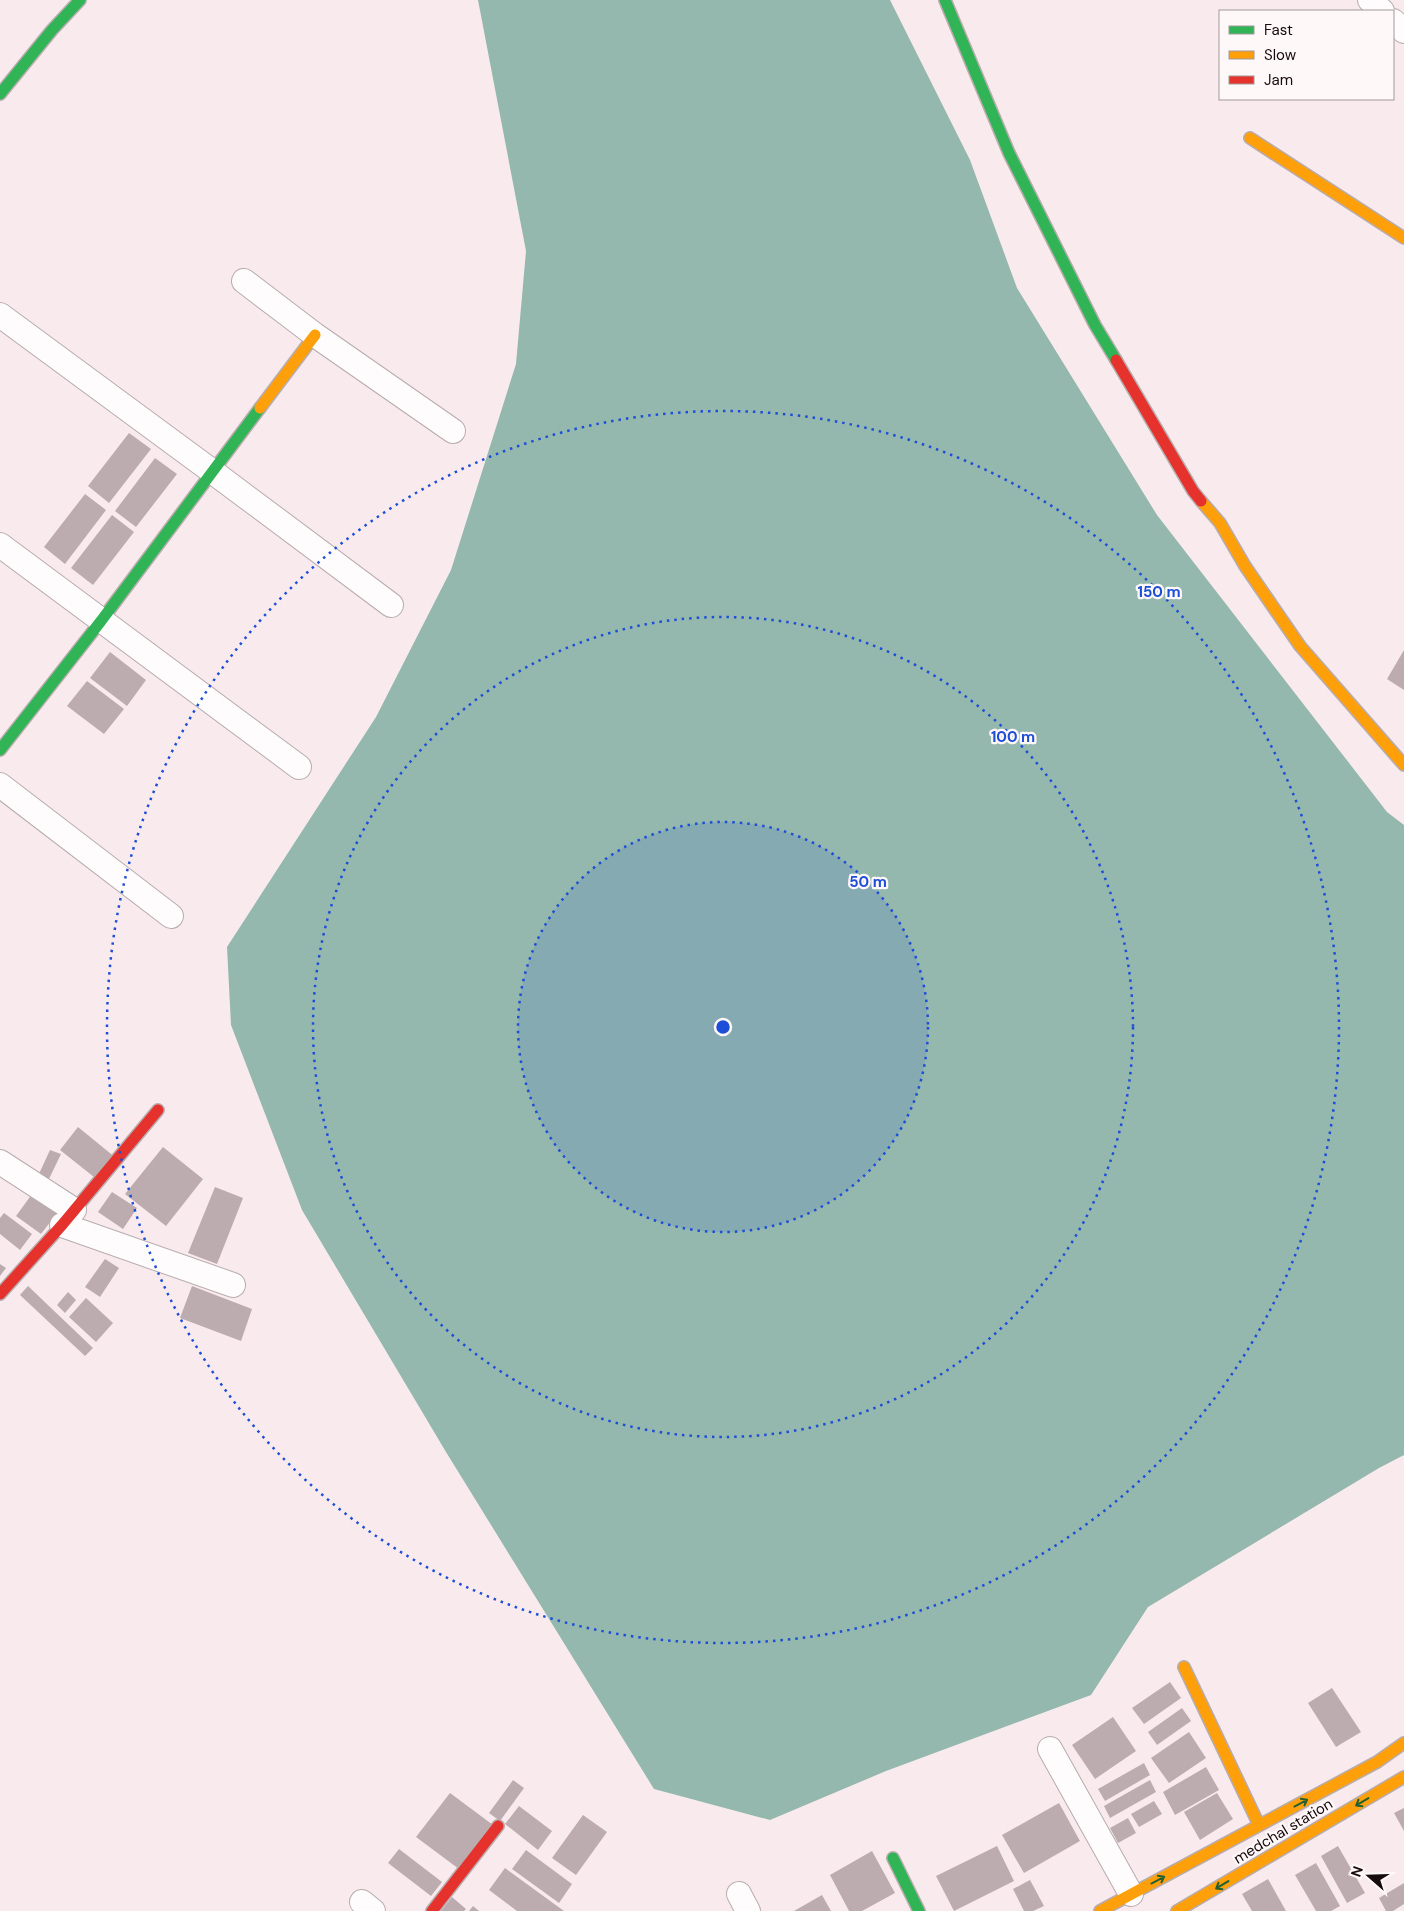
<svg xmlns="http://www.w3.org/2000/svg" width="1404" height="1911" font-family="'DM Sans',sans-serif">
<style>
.water{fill:#94b8ae}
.building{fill:#bcacaf}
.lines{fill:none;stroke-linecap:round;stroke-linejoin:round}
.street-casing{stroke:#b8acae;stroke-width:26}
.fast-casing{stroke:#b8acae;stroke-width:14}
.slow-casing{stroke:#b8acae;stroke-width:14}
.jam-casing{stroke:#b8acae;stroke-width:14}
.street{stroke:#fefcfc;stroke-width:24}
.fast{stroke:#30b455;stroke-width:11}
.slow{stroke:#ff9f0a;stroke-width:11}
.jam{stroke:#e5322d;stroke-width:11}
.oneway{stroke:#236031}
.ring{fill:none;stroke:#1d4ed8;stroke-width:2.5;stroke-dasharray:2.5 5}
.labels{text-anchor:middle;stroke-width:4.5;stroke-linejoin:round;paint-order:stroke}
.street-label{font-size:15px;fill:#160b0d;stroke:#fff8f9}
.centre{fill:#1d4ed8;stroke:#fff8f9;stroke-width:2.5}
.ring-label{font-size:15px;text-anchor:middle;font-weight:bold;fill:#1d4ed8;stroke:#fff8f9;stroke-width:4.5;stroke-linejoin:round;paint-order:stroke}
</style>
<rect width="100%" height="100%" fill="#f9ebed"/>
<!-- water -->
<path class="water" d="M478,0H890L970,160L1017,288L1157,515L1387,812L1404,825V1455L1379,1468L1148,1607L1091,1695L886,1771L770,1820L654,1789L446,1452L302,1210L231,1025L227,947L376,717L451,570L516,364L526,251Z"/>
<!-- building -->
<g class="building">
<path d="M129,433L151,449L109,503L88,486Z"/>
<path d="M155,458L177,474L136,527L115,511Z"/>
<path d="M85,494L106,510L65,564L44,547Z"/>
<path d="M112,515L134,532L93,585L71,568Z"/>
<path d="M1404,650V690L1387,679Z"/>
<path d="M110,652L146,680L127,706L90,678Z"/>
<path d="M87,681L124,709L104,734L67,706Z"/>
<path d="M78,1127L116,1158L99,1181L60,1150Z"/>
<path d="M163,1147L203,1179L166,1226L125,1194Z"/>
<path d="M50,1150L61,1154L48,1181L38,1176Z"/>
<path d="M215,1187L243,1198L217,1264L188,1253Z"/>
<path d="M35,1190L61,1208L41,1234L16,1216Z"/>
<path d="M112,1192L137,1208L123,1229L98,1212Z"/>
<path d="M4,1213L32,1234L20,1250L0,1234V1218Z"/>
<path d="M105,1259L119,1268L100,1297L85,1287Z"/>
<path d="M0,1264L6,1268L0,1276Z"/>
<path d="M28,1286L93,1348L85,1356L20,1295Z"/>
<path d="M192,1286L252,1309L241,1341L180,1318Z"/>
<path d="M68,1292L76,1300L65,1313L57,1305Z"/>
<path d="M86,1298L113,1323L96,1342L69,1317Z"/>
<path d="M1170,1682L1181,1698L1144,1724L1132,1708Z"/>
<path d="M1332,1688L1361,1732L1336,1747L1308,1703Z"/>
<path d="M1182,1708L1191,1721L1157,1745L1148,1732Z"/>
<path d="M1113,1717L1136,1751L1095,1779L1072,1745Z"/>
<path d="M1189,1732L1206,1758L1169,1783L1151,1758Z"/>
<path d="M1144,1763L1150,1775L1105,1801L1098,1789Z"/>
<path d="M1206,1767L1219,1790L1175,1815L1163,1792Z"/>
<path d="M513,1780L524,1788L500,1821L489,1813Z"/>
<path d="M1150,1780L1156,1792L1110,1818L1104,1806Z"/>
<path d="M450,1793L493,1825L459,1869L416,1837Z"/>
<path d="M1217,1793L1233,1819L1200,1840L1184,1812Z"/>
<path d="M1154,1801L1162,1814L1139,1827L1131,1814Z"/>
<path d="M1059,1803L1080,1841L1024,1873L1002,1835Z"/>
<path d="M519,1806L552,1831L538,1850L505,1824Z"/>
<path d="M1404,1808V1831L1394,1813Z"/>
<path d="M583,1815L607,1832L576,1875L552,1858Z"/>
<path d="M1128,1818L1136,1833L1118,1843L1110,1828Z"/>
<path d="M997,1846L1014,1881L954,1911L936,1876Z"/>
<path d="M1338,1846L1365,1893L1347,1903L1321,1856Z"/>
<path d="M399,1849L442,1882L431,1896L388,1863Z"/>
<path d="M526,1850L572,1884L559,1903L512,1869Z"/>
<path d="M872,1851L895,1893L862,1911H849L830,1875Z"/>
<path d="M1316,1863L1340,1906L1331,1911H1316L1295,1875Z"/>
<path d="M505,1868L564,1911H517L489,1890Z"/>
<path d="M1268,1879L1286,1911H1252L1242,1894Z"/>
<path d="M1030,1880L1044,1906L1033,1911H1024L1013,1889Z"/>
<path d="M1404,1883V1904L1393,1911H1386L1379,1898Z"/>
<path d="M822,1895L831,1911H794Z"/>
<path d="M452,1897L466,1909L464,1911H441Z"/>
<path d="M473,1906L479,1911H469Z"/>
</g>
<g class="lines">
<!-- street casing -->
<g class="street-casing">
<g id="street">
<path d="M1370,0L1382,11"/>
<path d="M1393,21L1404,31"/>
<path d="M244,281L315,335L453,431"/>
<path d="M0,315L213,472L391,605"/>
<path d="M0,545L299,767"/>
<path d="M0,785L171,916"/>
<path d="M0,1162L74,1210"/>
<path d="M62,1225L233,1285"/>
<path d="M1050,1749L1131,1894"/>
<path d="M739,1894L748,1911"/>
<path d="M362,1902L373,1911"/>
</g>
</g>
<!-- fast casing -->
<g class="fast-casing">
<g id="fast">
<path d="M945,0L1009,153L1095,325L1116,360"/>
<path d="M0,94L52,30L80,0"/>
<path d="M0,750L101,621L260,408"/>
<path d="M893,1858L919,1911"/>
</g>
</g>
<!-- slow casing -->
<g class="slow-casing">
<g id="slow">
<path d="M1250,138L1404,238"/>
<path d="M260,408L315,335"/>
<path d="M1201,501L1220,523L1245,566L1300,646L1404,765"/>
<path d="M1184,1667L1259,1825"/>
<path d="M1100,1911L1377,1762L1404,1743"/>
<path d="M1177,1911L1404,1777"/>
</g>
</g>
<!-- jam casing -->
<g class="jam-casing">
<g id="jam">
<path d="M1116,360L1193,491L1201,501"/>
<path d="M0,1294L62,1225L158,1110"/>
<path d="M432,1911L498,1826"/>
</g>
</g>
<!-- street -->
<use href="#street" class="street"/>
<!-- fast -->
<use href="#fast" class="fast"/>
<!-- slow -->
<use href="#slow" class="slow"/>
<!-- jam -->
<use href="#jam" class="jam"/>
</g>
<!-- one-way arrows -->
<defs><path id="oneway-shaft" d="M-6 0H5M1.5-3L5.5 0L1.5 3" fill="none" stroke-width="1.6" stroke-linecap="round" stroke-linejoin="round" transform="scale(1.25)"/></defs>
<g class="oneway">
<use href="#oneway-shaft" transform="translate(1362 1802) rotate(149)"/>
<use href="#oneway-shaft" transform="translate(1301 1803) rotate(-28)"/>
<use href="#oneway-shaft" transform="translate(1158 1880) rotate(-28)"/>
<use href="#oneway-shaft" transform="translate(1222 1885) rotate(149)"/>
</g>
<!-- distance rings -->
<circle cx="723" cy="1027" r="205" fill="#1d4ed8" fill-opacity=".12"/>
<g class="ring">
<circle cx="723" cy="1027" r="205"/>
<circle cx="723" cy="1027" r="410"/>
<circle cx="723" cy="1027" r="616"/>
</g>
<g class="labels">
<!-- street labels -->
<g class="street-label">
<text transform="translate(1283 1831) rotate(-31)" y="5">medchal station</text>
</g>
</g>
<circle cx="723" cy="1027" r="8" class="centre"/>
<g class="ring-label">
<text x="1159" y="597">150 m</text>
<text x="1013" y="742">100 m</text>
<text x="868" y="887">50 m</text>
</g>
<!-- legend -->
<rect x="1219" y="10" width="175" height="90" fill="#fff8f9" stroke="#a2999b"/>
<rect x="1229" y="26" width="25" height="8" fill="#30b455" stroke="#a2999b"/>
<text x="1264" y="35" font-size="15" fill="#160b0d">Fast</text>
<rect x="1229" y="51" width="25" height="8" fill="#ff9f0a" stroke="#a2999b"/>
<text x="1264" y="60" font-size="15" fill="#160b0d">Slow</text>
<rect x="1229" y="76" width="25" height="8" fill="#e5322d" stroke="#a2999b"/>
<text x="1264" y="85" font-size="15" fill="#160b0d">Jam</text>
<!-- north arrow -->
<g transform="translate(1369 1876) rotate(290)" stroke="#fff8f9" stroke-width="4" paint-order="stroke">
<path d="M0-4L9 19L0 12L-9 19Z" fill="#160b0d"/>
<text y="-8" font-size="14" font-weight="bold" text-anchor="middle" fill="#160b0d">N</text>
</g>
</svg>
